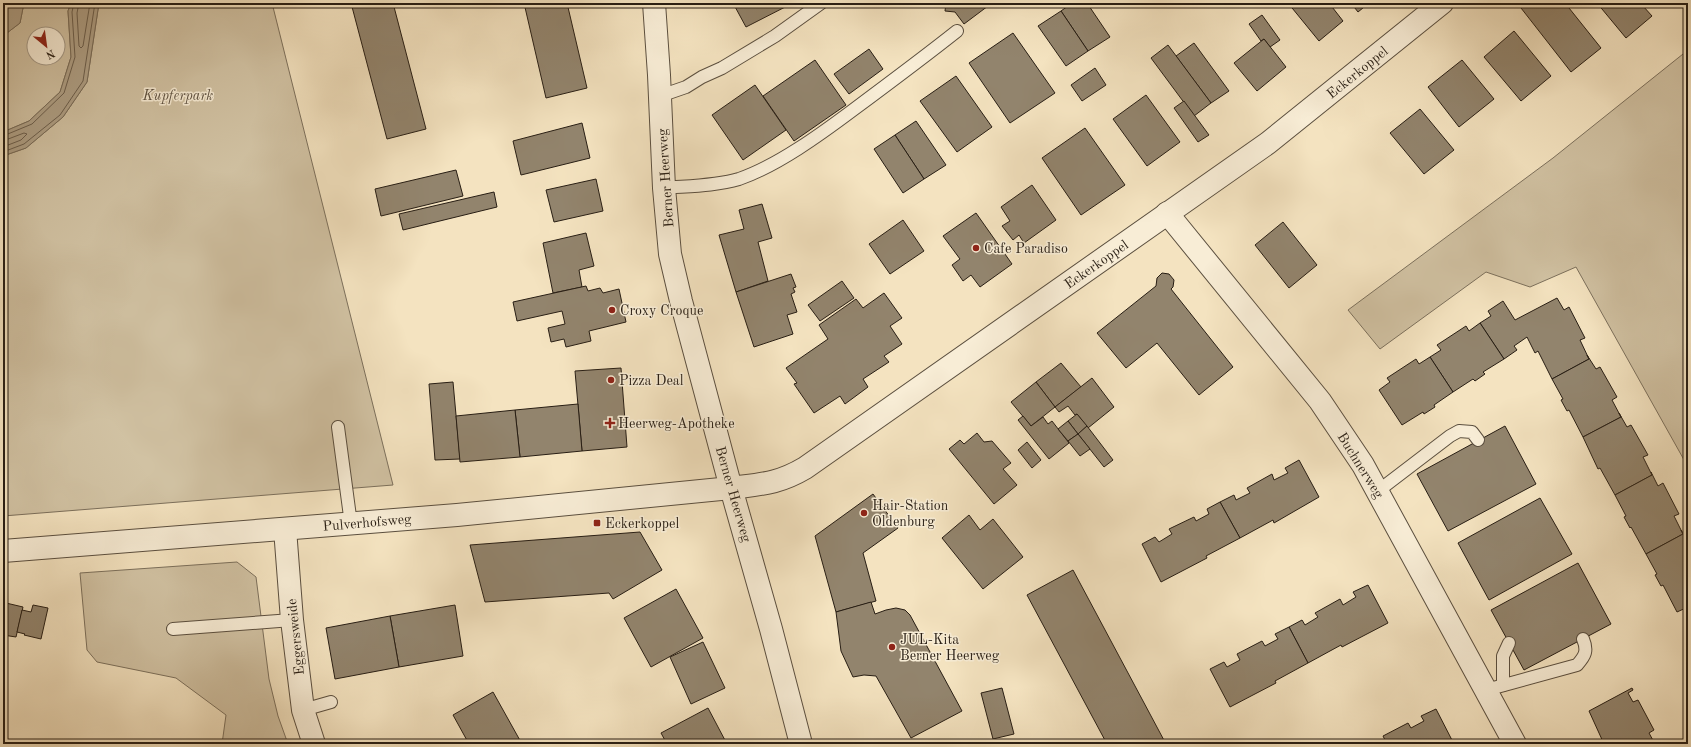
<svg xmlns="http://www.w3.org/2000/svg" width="1691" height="747" font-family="'Old Standard TT',serif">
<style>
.green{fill:#d1c2a3;stroke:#7c705c;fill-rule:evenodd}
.water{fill:#afa086;stroke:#796c58}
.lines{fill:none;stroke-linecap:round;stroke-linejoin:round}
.shore{stroke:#6c5f4d;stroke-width:1}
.building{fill:#92846d;stroke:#281e14}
.service-casing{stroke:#5b4f3f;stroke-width:14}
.minor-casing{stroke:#5b4f3f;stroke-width:24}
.tertiary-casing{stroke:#5b4f3f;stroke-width:24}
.service{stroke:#f8edd6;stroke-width:12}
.minor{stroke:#f8edd6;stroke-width:22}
.tertiary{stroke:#f8edd6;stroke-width:22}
.poi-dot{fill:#8f2418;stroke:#f8edd6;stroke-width:1.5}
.labels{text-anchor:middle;stroke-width:3;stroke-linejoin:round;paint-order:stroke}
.street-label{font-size:14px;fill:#281e14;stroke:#f8edd6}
.park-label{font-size:14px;font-style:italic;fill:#5b4f3f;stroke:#f8edd6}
.poi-label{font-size:14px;fill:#281e14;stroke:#f8edd6;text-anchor:start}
</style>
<rect width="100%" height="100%" fill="#f4e3c0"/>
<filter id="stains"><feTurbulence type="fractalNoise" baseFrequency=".005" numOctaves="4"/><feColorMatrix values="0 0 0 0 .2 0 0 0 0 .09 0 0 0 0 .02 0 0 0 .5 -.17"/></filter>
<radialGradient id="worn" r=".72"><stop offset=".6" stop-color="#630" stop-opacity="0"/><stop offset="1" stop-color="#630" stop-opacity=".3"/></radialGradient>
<!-- green -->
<g class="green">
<path d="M24,3H71L68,11L71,57L60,92L29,121L3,132V36L20,23ZM34,34H58V58H34Z"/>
<path d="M99,3H272L393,485L3,516V156L26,148L63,117L87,82Z"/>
<path d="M1688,50V467L1576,267L1530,287L1486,272L1380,349L1348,310L1553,158Z"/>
<path d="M237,562L256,577L269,679L278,716L288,744H222L226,715L176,678L97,662L87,650L80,573Z"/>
</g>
<!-- water -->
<g class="water">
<path d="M3,3H24L20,23L3,36Z"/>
<path d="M71,3H99L87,82L63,117L26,148L3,156V132L29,121L60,92L71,57L68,11Z"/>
</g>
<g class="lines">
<!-- shore -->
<g class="shore">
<path d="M79,3L77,13L79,46L81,48L83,46L90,3"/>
<path d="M3,136L32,124L64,93L75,57L72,12L74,3"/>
<path d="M3,141L24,133L27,134L21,140L3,147"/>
<path d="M3,152L24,144L60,115L83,81L95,3"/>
</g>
</g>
<!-- building -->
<g class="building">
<path d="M351,3H393L426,129L387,139Z"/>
<path d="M524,3H567L587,88L546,98Z"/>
<path d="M733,3H793L746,27Z"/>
<path d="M946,3H992L964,24L955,12L945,11Z"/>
<path d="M1072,3H1087L1110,37L1088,51L1061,11Z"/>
<path d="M1288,3H1329L1343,21L1319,41Z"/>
<path d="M1351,3H1369L1358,12Z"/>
<path d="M1527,3H1565L1601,48L1571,72L1521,8Z"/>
<path d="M1597,3H1646L1643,6L1652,16L1626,38Z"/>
<path d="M1061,11L1088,51L1066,66L1038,26Z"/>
<path d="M1262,15L1280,40L1270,47L1264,39L1261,41L1249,24Z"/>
<path d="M1514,31L1551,76L1521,101L1484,57Z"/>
<path d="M1013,33L1055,93L1010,123L969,63Z"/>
<path d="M1264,39L1286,67L1257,91L1234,63Z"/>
<path d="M1194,43L1229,91L1211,103L1176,56Z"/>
<path d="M1168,45L1211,103L1194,116L1151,58Z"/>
<path d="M869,49L883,69L849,94L834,74Z"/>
<path d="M815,60L846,105L794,141L763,96Z"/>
<path d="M1462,60L1494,99L1459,127L1428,87Z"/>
<path d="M1095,68L1106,85L1082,101L1071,85Z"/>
<path d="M956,76L992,127L957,152L920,101Z"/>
<path d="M755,85L786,130L743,160L712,115Z"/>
<path d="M1146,95L1180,142L1147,166L1113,119Z"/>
<path d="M1184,101L1209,135L1198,142L1174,108Z"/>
<path d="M1420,109L1454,150L1424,174L1390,133Z"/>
<path d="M916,121L946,165L924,179L895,135Z"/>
<path d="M582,123L590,158L521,175L513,141Z"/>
<path d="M1085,128L1125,185L1081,215L1042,158Z"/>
<path d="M895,135L924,179L903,193L874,149Z"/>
<path d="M456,170L463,196L381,216L375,189Z"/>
<path d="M596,179L603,211L554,222L546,190Z"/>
<path d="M1032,185L1056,220L1024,243L1019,235L1013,240L1002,226L1010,221L1001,207Z"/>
<path d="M494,192L497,207L403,230L399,214Z"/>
<path d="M762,204L772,238L758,242L768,281L736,292L719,235L744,229L739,210Z"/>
<path d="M976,213L1012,264L980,287L971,275L963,281L952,265L960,259L943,236Z"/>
<path d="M903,220L924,251L890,274L869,244Z"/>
<path d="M1283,222L1317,265L1289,288L1255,245Z"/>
<path d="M586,233L594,266L579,270L582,287L553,293L543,243Z"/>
<path d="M1162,273L1169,274L1174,280L1173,287L1171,289L1233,367L1199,395L1157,343L1126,368L1097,333L1156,286L1157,278Z"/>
<path d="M791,274L796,287L793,288L795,292L791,294L797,312L787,315L793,334L754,347L736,292Z"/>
<path d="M842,281L854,298L820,321L808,305Z"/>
<path d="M586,286L588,291L600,288L603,293L619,289L626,322L589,331L591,341L566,347L564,339L551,342L548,328L565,324L562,311L517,321L513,302Z"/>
<path d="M884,293L902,318L890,326L902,344L884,356L889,362L863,379L868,387L845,404L840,396L814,413L794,384L797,383L786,368L828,339L819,325L856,299L863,308Z"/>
<path d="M1557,298L1564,310L1569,307L1585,338L1580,340L1589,359L1552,379L1538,351L1535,353L1527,337L1514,346L1517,350L1504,359L1480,323L1491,316L1488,311L1503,301L1515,320Z"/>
<path d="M1480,323L1504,359L1483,372L1485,374L1475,381L1473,379L1453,392L1430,357L1441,350L1437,345L1466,326L1469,331Z"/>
<path d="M1587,355L1596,369L1600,367L1617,397L1612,400L1621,417L1583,437L1569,410L1567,411L1561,400L1563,399L1552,379L1589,359Z"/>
<path d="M1430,357L1453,392L1434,405L1435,407L1424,414L1423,412L1402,425L1379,390L1390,382L1387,378L1416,359L1419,364Z"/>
<path d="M1061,363L1081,387L1055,407L1036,382Z"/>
<path d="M621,368L627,447L582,451L575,371Z"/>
<path d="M1092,378L1114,407L1088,428L1077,414L1075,415L1068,406L1059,412L1055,407Z"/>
<path d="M453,382L460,459L435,460L429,384Z"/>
<path d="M1036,382L1055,407L1031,426L1011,402Z"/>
<path d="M578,404L582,451L520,457L515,410Z"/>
<path d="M515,410L520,457L460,462L456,416Z"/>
<path d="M1619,413L1627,427L1631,425L1648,455L1643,457L1652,475L1615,495L1600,468L1598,469L1583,437L1621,417Z"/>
<path d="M1077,414L1087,426L1078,434L1068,421Z"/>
<path d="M1023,416L1031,426L1043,417L1048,424L1052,421L1069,443L1049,459L1018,420Z"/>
<path d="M1068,421L1078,434L1068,441L1058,429Z"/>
<path d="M1087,426L1113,460L1104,467L1078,434Z"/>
<path d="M1505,426L1536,484L1448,531L1417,474Z"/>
<path d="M977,433L984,442L992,441L1011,463L1003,469L1017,485L994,504L949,449L960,440L964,444Z"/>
<path d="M1078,434L1090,449L1080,456L1068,441Z"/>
<path d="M1027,442L1041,460L1032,468L1018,450Z"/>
<path d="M1299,460L1319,497L1274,523L1273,520L1240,538L1220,502L1234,495L1236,500L1250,493L1247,488L1272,474L1274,480L1288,473L1285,468Z"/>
<path d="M1651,472L1658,486L1663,483L1679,514L1674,516L1683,534L1646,554L1631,527L1630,528L1624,517L1626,516L1615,495L1652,475Z"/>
<path d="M873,494L898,528L863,553L876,601L836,612L815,536Z"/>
<path d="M1540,498L1572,554L1489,600L1458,543Z"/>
<path d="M1220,502L1240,538L1206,556L1207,558L1161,582L1142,544L1155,537L1159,542L1172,534L1169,529L1194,517L1196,521L1209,514L1207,509Z"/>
<path d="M969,515L980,530L993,519L1023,557L983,589L942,538Z"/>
<path d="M1681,530L1688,542V607L1677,612L1663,585L1661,586L1655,575L1657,574L1646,554L1683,534Z"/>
<path d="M640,532L662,570L613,599L609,593L485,602L470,545Z"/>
<path d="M1578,563L1611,624L1524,670L1491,610Z"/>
<path d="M1073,570L1166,744H1107L1027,595Z"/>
<path d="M1368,585L1388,623L1342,647L1341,645L1308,663L1289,627L1302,620L1305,625L1318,617L1315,613L1340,599L1343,605L1356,597L1353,592Z"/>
<path d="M676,589L703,638L651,667L624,618Z"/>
<path d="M871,602L875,614L886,610L896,608L905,610L910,615L962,711L911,738L876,676L864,675L853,677L841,651L836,612Z"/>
<path d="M6,603L23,607L16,637L3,635V612Z"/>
<path d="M33,605L48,608L41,639L24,635L25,634L17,632L22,610L31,612Z"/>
<path d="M455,605L463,656L399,667L390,616Z"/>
<path d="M390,616L399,667L335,679L326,628Z"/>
<path d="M1289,627L1308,663L1275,681L1276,683L1230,707L1210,669L1224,662L1227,667L1240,660L1237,654L1262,641L1265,646L1278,639L1275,634Z"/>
<path d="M703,642L725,688L691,704L670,657Z"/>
<path d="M1002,688L1014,734L993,739L981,693Z"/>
<path d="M1632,688L1633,690L1628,693L1633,702L1638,700L1654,730L1649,733L1655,744H1604L1589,711Z"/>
<path d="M493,692L522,744H469L453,715Z"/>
<path d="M708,708L727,744H667L661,733Z"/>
<path d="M1436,709L1454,744H1381L1386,742L1383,736L1408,723L1411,728L1424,721L1421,716Z"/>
</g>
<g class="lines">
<!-- service casing -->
<g class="service-casing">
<g id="service">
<path d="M660,96L686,87L702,77L722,68L775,36L821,3"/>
<path d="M664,188C688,186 715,186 739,179C777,166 821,134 853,110C888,84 923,58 957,31"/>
<path d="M338,427L351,524"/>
<path d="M1378,491L1450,436L1459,431L1472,432L1478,440"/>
<path d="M173,629L292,620"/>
<path d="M1503,685V656L1509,643"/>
<path d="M1486,690L1577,665C1585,656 1588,651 1583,639"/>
<path d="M303,710L331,702"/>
</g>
</g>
<!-- minor casing -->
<g class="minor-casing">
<g id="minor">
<path d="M1167,213L1320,401L1363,465L1515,744"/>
<path d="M285,529L292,620L303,710L314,744"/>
</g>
</g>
<!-- tertiary casing -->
<g class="tertiary-casing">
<g id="tertiary">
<path d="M654,3L659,75L664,188L670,254L681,301L731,488L771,629L801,744"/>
<path d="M3,551L457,515L731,488C761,484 778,484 805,468L1268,143L1442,3"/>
</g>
</g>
<!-- service -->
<use href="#service" class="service"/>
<!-- minor -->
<use href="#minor" class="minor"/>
<!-- tertiary -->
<use href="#tertiary" class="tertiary"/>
</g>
<!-- markers -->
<g class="poi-dot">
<circle cx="976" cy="248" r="4"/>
<circle cx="612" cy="310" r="4"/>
<circle cx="611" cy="380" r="4"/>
<path d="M608 417h4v4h4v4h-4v4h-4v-4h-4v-4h4z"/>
<circle cx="864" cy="513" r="4"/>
<rect x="593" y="519" width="8" height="8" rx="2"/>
<circle cx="892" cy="647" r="4"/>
</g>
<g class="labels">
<!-- street labels -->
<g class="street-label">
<text transform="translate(1357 72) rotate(-39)" y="5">Eckerkoppel</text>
<text transform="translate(665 178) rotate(-94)" y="5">Berner Heerweg</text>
<text transform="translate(1096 264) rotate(-35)" y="5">Eckerkoppel</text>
<text transform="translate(1361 465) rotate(58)" y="5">Buchnerweg</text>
<text transform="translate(734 494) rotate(74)" y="5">Berner Heerweg</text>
<text transform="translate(367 522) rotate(-5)" y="5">Pulverhofsweg</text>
<text transform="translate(295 637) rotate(-96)" y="5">Eggersweide</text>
</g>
<!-- park labels -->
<g class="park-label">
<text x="178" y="100">Kupferpark</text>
</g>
<!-- poi labels -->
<g class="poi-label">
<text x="984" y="253">Cafe Paradiso</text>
<text x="620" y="315">Croxy Croque</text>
<text x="619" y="385">Pizza Deal</text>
<text x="618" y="428">Heerweg-Apotheke</text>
<text x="872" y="510">Hair-Station<tspan x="872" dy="16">Oldenburg</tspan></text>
<text x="605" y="528">Eckerkoppel</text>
<text x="900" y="644">JUL-Kita<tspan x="900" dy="16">Berner Heerweg</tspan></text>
</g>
</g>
<!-- margin -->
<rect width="1691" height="747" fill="none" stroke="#f4e3c0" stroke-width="16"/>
<rect x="4" y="4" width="1683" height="739" fill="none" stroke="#281e14" stroke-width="2"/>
<rect x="8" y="8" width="1675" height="731" fill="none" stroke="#281e14"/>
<!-- north arrow -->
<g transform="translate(46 46) rotate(151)"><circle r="19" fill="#f8edd6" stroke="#a59a88"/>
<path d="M0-3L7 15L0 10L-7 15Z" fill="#8f2418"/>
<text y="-6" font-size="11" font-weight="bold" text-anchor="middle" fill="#281e14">N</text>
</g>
<rect width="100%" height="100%" filter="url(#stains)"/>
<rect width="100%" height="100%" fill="url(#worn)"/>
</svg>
